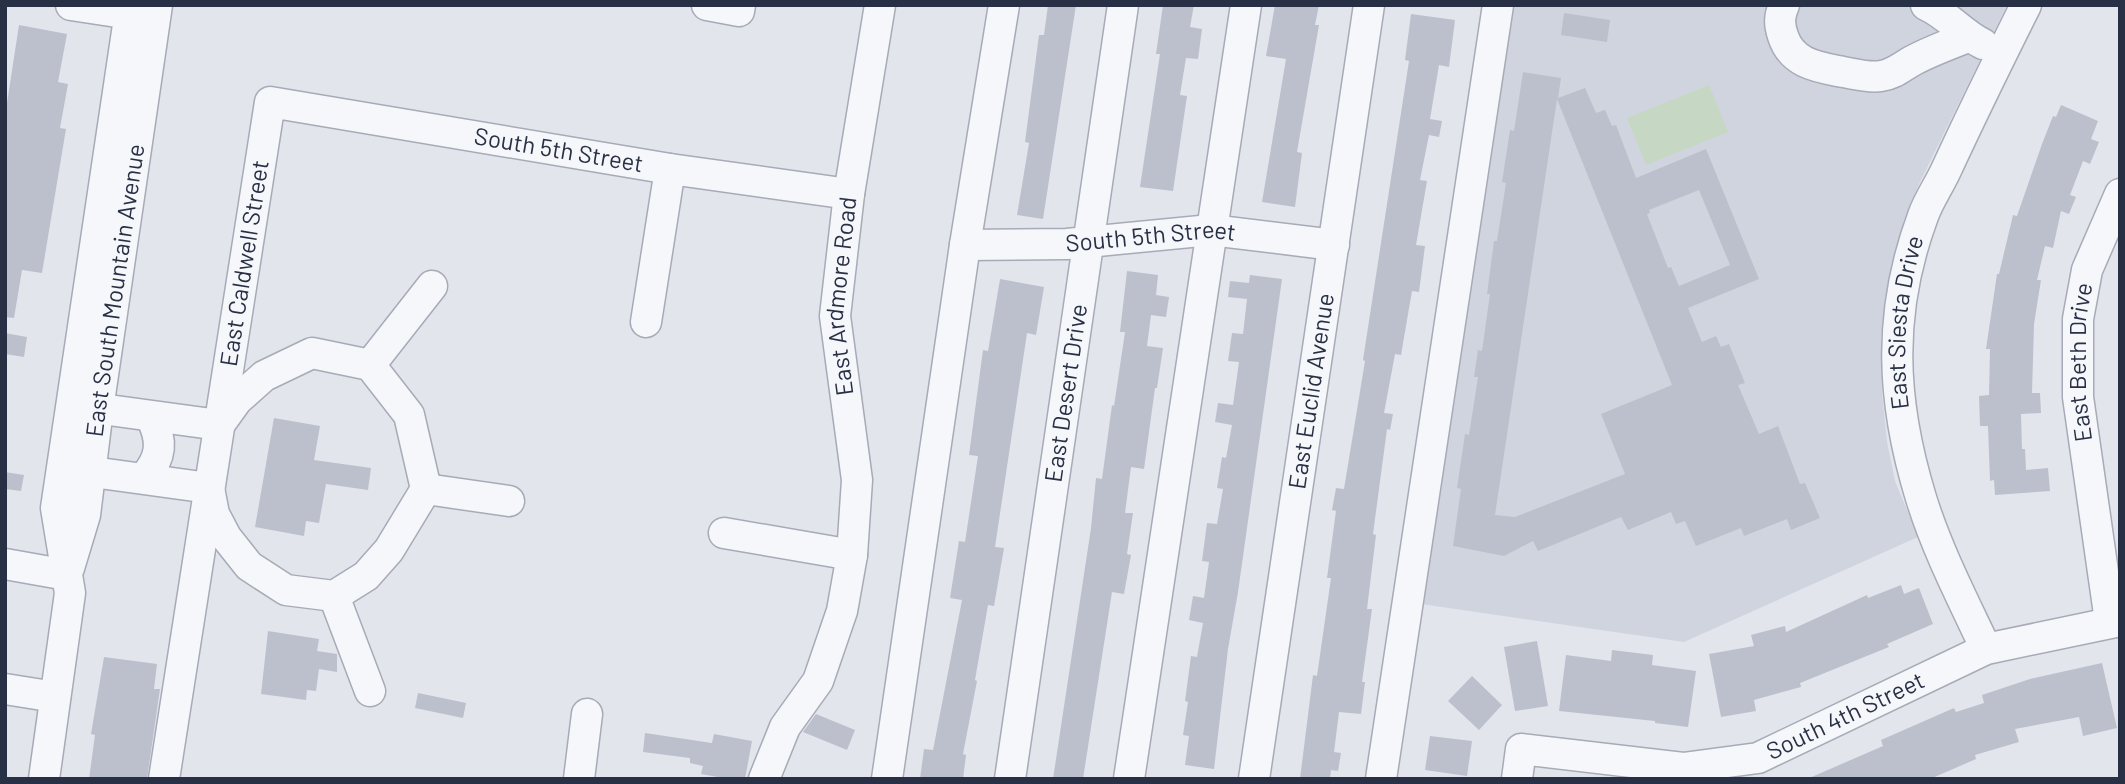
<svg xmlns="http://www.w3.org/2000/svg" width="2125" height="784" font-family="Barlow,sans-serif">
<style>
.built{fill:#d0d4de}
.green{fill:#c6d7c3}
.building{fill:#bcc0cc;fill-rule:evenodd}
.lines{fill:none;stroke-linecap:round;stroke-linejoin:round}
.minor-casing{stroke:#a6abb7;stroke-width:33}
.minor{stroke:#f6f7fa;stroke-width:30}
.labels{text-anchor:middle;stroke-width:6;stroke-linejoin:round;paint-order:stroke}
.street-label{font-size:24px;fill:#283046;stroke:#f2f5f9}
</style>
<rect width="100%" height="100%" fill="#e2e5ec"/>
<!-- built -->
<path class="built" d="M1500,5H2007L1920,182L1905,217L1888,286L1881,337L1882,393L1887,442L1895,481L1918,537L1684,642L1414,603Z"/>
<!-- green -->
<path class="green" d="M1709,85L1728,132L1646,165L1627,118Z"/>
<!-- building -->
<g class="building">
<path d="M1048,5H1076L1043,219L1017,215L1029,143L1025,142L1039,35H1044Z"/>
<path d="M1163,5H1194L1190,27L1202,29L1198,59L1186,58L1180,95L1187,96L1173,191L1140,187L1160,54H1156Z"/>
<path d="M1275,5H1319L1315,25H1319L1297,152L1302,153L1295,207L1262,202L1286,59L1266,56Z"/>
<path d="M1564,13L1610,20L1607,42L1561,35Z"/>
<path d="M1411,14L1455,20L1449,67L1439,65L1430,119L1442,121L1439,137L1429,135L1420,180L1427,181L1416,245L1425,246L1419,292L1412,291L1401,355L1395,354L1384,413L1393,414L1390,430L1387,429L1373,534L1376,535L1367,609H1372L1362,682H1365L1361,714L1339,712L1334,752L1341,753L1338,771L1331,770L1330,779H1300L1313,675L1317,676L1331,578H1327L1336,511L1332,510L1336,488L1344,489L1365,361L1363,360L1409,61L1405,60Z"/>
<path d="M19,25L67,34L58,82L68,84L60,128L66,129L42,273L22,270L14,318L5,317V116Z"/>
<path d="M1523,72L1561,78L1558,98L1585,88L1596,113L1605,110L1612,126L1616,125L1636,178L1706,149L1759,279L1688,308L1702,342L1716,336L1721,347L1729,344L1745,383L1738,385L1759,434L1778,426L1800,484L1805,483L1820,518L1791,530L1787,519L1744,536L1741,528L1696,546L1685,521L1676,524L1671,512L1628,530L1621,517L1538,551L1533,541L1504,556L1453,546L1461,489L1457,488L1465,434L1469,435L1478,377H1474L1478,350L1482,351L1490,294H1487L1494,241H1497L1506,183L1502,182L1510,130L1514,131ZM1557,99L1672,385L1601,414L1625,474L1515,517L1495,515ZM1699,190L1730,265L1679,286L1671,267L1668,268L1647,214L1650,213L1649,210Z"/>
<path d="M2061,105L2098,121L2091,139L2099,142L2090,164L2083,161L2070,195L2076,197L2069,214L2061,211L2053,248L2045,246L2037,280H2041L2034,324L2032,393H2040L2041,413L2021,414L2022,449H2025L2026,470L2048,468L2050,491L1995,495L1994,480L1990,481L1988,426H1980L1979,396L1989,395L1990,349H1986L1997,274H1999L2013,215L2017,216L2042,144L2053,116L2056,117Z"/>
<path d="M1127,271L1158,275L1156,295L1169,297L1166,317L1151,315L1147,346L1163,348L1157,388H1155L1144,469L1131,467L1125,513H1133L1127,554L1131,555L1124,594L1112,592L1083,779H1053L1091,528L1096,478L1102,479L1112,405L1114,406L1125,332H1120Z"/>
<path d="M1250,275L1282,279L1238,592L1228,649L1214,769L1185,765L1189,736L1183,735L1188,702L1185,701L1191,656L1197,657L1203,623L1189,620L1193,596L1204,598L1209,562L1202,561L1207,523L1217,524L1223,489L1217,488L1222,457L1226,458L1232,425L1215,422L1218,403L1233,405L1239,362L1228,361L1232,333L1243,334L1247,299L1228,297L1230,281L1249,283Z"/>
<path d="M1000,279L1044,287L1036,335L1027,333L995,547L1004,548L994,606L988,605L975,680L977,681L963,754L966,755L963,779H920L924,749L933,750L962,600L950,598L959,541L965,542L978,456L969,455L983,350L988,351Z"/>
<path d="M5,333L27,337L24,357L5,354Z"/>
<path d="M274,418L320,426L314,460L371,468L368,490L326,484L319,523L306,521L304,536L255,527Z"/>
<path d="M5,472L24,475L21,491L5,489Z"/>
<path d="M1901,585L1904,594L1919,588L1933,624L1887,644L1889,647L1800,683L1801,687L1754,700L1756,711L1721,717L1709,654L1754,646L1751,635L1785,626L1786,632L1867,595L1868,598Z"/>
<path d="M268,631L319,639L317,651L337,654V672L319,669L316,691L307,690L306,700L261,694Z"/>
<path d="M1537,641L1548,706L1515,711L1504,647Z"/>
<path d="M1612,650L1653,655L1652,665L1696,671L1688,727L1655,723V721L1559,711L1566,655L1611,661Z"/>
<path d="M104,657L157,664L154,689H160L147,779H89L95,735L91,734Z"/>
<path d="M2102,663L2117,728L2083,736L2079,717L2015,729L2019,742L1975,755L1976,759L1930,779H1807L1883,746L1881,740L1954,708L1956,712L1984,703L1982,695L2030,679Z"/>
<path d="M1472,676L1502,705L1479,730L1448,701Z"/>
<path d="M418,693L466,703L463,718L415,708Z"/>
<path d="M816,714L855,730L847,750L803,732Z"/>
<path d="M645,733L712,743L714,734L752,741L745,779H729L701,774L703,766L690,763V758L643,752Z"/>
<path d="M1430,736L1472,741L1467,776L1425,770Z"/>
</g>
<g class="lines">
<!-- minor casing -->
<g class="minor-casing">
<g id="minor">
<path d="M71,5L150,17"/>
<path d="M707,5L739,11L740,5"/>
<path d="M1784,5C1779,17 1779,24 1783,36C1792,64 1818,67 1843,72C1855,74 1868,78 1881,76C1895,74 1902,66 1914,60C1931,51 1950,44 1968,37"/>
<path d="M1926,5C1948,15 1962,34 1983,44"/>
<path id="s1" d="M965,245L1067,244L1211,230L1334,245"/>
<path d="M646,322L670,169"/>
<path d="M370,365L432,286"/>
<path d="M63,468L209,488L214,514L226,537L249,566L286,590L334,596L366,576L389,550L426,489L409,415L370,365L312,353L264,376L237,400L219,425L72,405"/>
<path d="M144,478C162,457 163,441 151,417"/>
<path d="M426,489L509,501"/>
<path d="M724,533L852,555"/>
<path d="M5,564L67,575"/>
<path id="s2" d="M69,568L85,515L98,409L157,5"/>
<path d="M334,596L370,691"/>
<path id="s3" d="M2110,621L2078,397V319L2087,270L2120,194"/>
<path id="s4" d="M1986,649C1963,600 1937,550 1921,498C1891,400 1887,313 1923,216C1929,199 1940,184 1947,168C1972,114 1999,59 2026,5"/>
<path d="M5,689L55,697"/>
<path d="M44,779L70,593L56,508L131,5"/>
<path id="s5" d="M164,779L270,102L670,169L849,194"/>
<path d="M579,779L587,714"/>
<path id="s6" d="M764,779L785,727L818,681L842,611L852,555L857,480L835,316L849,194L880,5"/>
<path d="M887,779L965,245L1004,5"/>
<path id="s7" d="M1010,779L1123,5"/>
<path d="M1129,779L1246,5"/>
<path id="s8" d="M1254,779L1369,5"/>
<path d="M1381,779L1498,5"/>
<path id="s9" d="M1517,779L1521,749L1683,768L1758,758L1986,649L2120,621"/>
</g>
</g>
<!-- minor -->
<use href="#minor" class="minor"/>
</g>
<g class="labels">
<!-- street labels -->
<g class="street-label">
<text dy="8" stroke="none"><textPath href="#s5" startOffset="978">South 5th Street</textPath></text>
<text dy="8" stroke="none"><textPath href="#s1" startOffset="186">South 5th Street</textPath></text>
<text dy="8" stroke="none"><textPath href="#s5" startOffset="522">East Caldwell Street</textPath></text>
<text dy="8" stroke="none"><textPath href="#s2" startOffset="282">East South Mountain Avenue</textPath></text>
<text dy="8" stroke="none"><textPath href="#s6" startOffset="504">East Ardmore Road</textPath></text>
<text dy="8" stroke="none"><textPath href="#s4" startOffset="343">East Siesta Drive</textPath></text>
<text dy="8" stroke="none"><textPath href="#s3" startOffset="261">East Beth Drive</textPath></text>
<text dy="8" stroke="none"><textPath href="#s7" startOffset="390">East Desert Drive</textPath></text>
<text dy="8" stroke="none"><textPath href="#s8" startOffset="392">East Euclid Avenue</textPath></text>
<text dy="8" stroke="none"><textPath href="#s9" startOffset="366">South 4th Street</textPath></text>
</g>
</g>
<!-- border -->
<rect width="2125" height="784" fill="none" stroke="#283046" stroke-width="14"/>
</svg>
